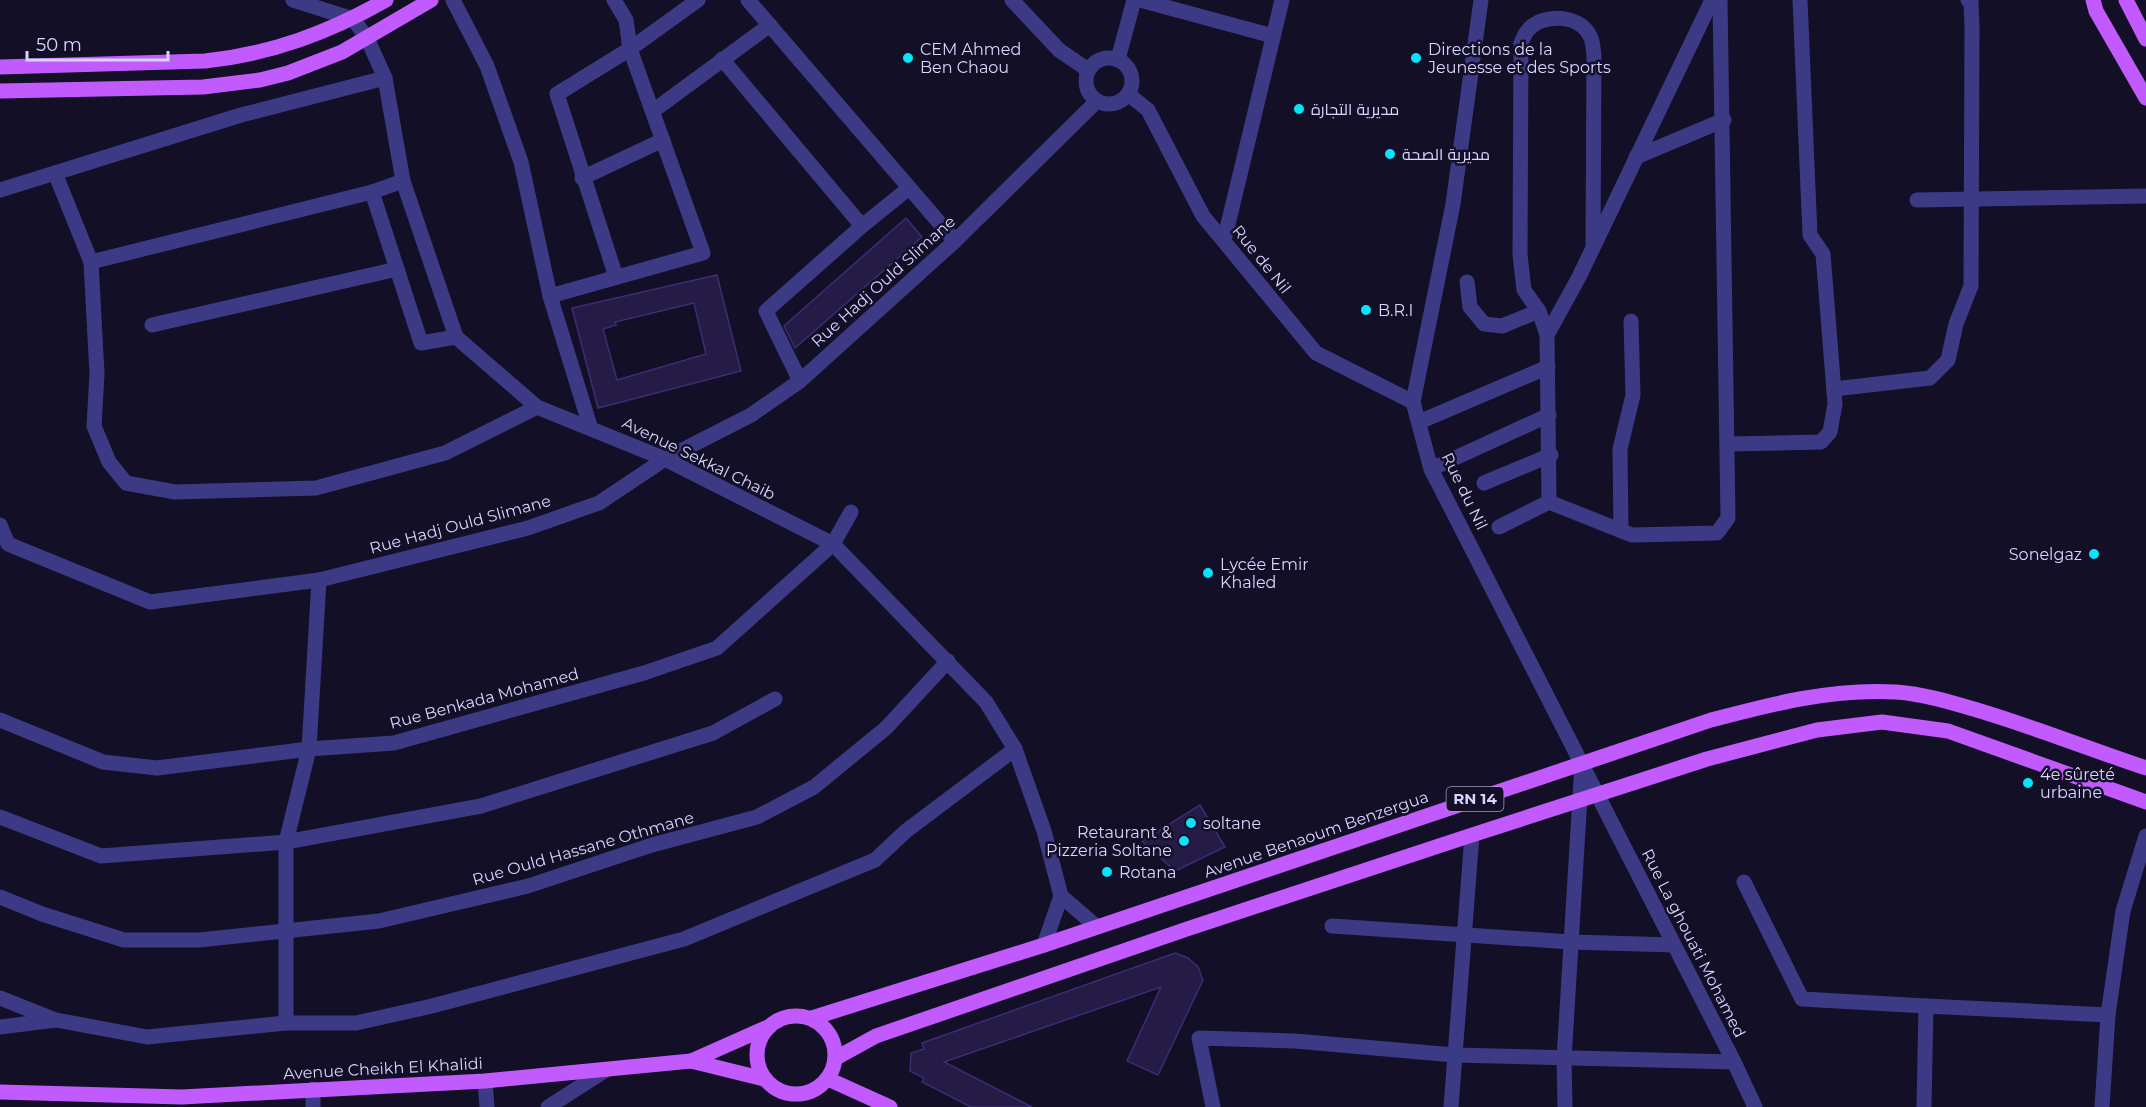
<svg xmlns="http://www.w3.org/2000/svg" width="2146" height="1107" font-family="Montserrat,Cairo,sans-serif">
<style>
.building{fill:#241b47;stroke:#3b2d73;stroke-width:1.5;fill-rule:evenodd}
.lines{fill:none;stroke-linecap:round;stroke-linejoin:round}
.minor{stroke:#3d3a85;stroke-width:15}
.major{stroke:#c25bff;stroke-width:15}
.poi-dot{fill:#00e5ff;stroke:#130f26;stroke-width:2}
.labels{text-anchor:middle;stroke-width:5;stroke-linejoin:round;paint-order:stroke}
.shield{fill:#130f26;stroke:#9e99be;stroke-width:1.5}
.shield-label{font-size:15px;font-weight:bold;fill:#d9d4ff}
.poi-label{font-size:16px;fill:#d9d4ff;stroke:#130f26;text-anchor:start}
.street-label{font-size:16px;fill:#d9d4ff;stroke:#130f26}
</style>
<rect width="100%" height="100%" fill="#130f26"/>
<!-- building -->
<g class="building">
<path d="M906,218L922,237L795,348L784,326Z"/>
<path d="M717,275L741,371L598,408L572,308ZM694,303L706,354L617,380L603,329L616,325L615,322Z"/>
<path d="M1200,805L1225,847L1175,871L1142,841Z"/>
<path d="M1175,953L1188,958L1198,967L1203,980L1158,1075L1127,1061L1161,987L944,1062L1032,1107H971L922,1082L924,1078L910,1071L911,1053L924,1049L922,1043Z"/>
</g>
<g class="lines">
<!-- minor -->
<g class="minor">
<path d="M293,0L353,19L367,38L385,78L403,181L456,337L537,407L665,459L833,544L986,702L1015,749L1044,831L1061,896"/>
<path d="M453,0L487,66L521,162L550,296"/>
<path d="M614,0L626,20L630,49L557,94L616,277"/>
<path d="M748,0L955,241"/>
<path d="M1012,0L1059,50L1088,70"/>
<path d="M1140,0L1273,36"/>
<path d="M1481,0L1453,204L1413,402L1431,469L1734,1062L1755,1107"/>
<circle cx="1109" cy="81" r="23"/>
<path d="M722,59L862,226L766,311L800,381"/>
<path d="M1118,59L1134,0"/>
<path d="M1128,94L1148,110L1203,216L1316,353L1413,402"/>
<path d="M653,111L770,25"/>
<path d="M1636,157L1724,120"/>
<path d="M55,173L91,262L97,374L94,426L109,462L126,483L175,492L316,488L445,453L537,407"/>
<path d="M582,178L663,140"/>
<path d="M0,190L241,115L385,78"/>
<path d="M372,192L421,343L456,337"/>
<path d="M1917,200L2146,196"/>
<path d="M862,226L909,188"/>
<path d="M1224,241L1282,0"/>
<path d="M91,262L372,192L403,181"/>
<path d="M1467,282L1470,307L1484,324L1502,326L1539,311L1524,290L1520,255L1521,43C1523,39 1525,33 1528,30C1543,13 1579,14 1590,36C1593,41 1593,49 1594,55L1593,247"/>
<path d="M1539,311L1547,335L1549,502L1632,535L1717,533L1728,518L1720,0"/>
<path d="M152,325L397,269"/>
<path d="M1547,335L1579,277L1712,0"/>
<path d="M1834,389L1930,378L1948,360L1956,324L1971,286L1972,27L1971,2L1968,0"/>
<path d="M1419,422L1548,367"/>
<path d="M590,426L550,296L703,253L630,49L698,0"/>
<path d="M1728,444L1821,442L1830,432L1835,404L1823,254L1810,235L1800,0"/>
<path d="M1431,469L1549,415"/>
<path d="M1484,483L1551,455"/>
<path d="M0,525L8,544L150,602L319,580L528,528L599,503L665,459L751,415L800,381L955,241L1097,101"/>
<path d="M1499,527L1549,502"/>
<path d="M1621,531L1620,449L1633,395L1631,321"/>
<path d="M0,720L103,762L157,768L309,749L394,743L644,673L717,648L833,544L851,512"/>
<path d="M0,817L101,856L286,842L481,806L713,733L775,699"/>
<path d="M1744,882L1802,999L1926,1006"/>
<path d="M1061,896L1097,927"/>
<path d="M0,897L42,914L124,940H199L379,921L528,886L652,845L757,817L814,787L886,728L948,661"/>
<path d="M1332,926L1571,942L1674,945"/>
<path d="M1044,945L1061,896"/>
<path d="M0,998L53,1019"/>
<path d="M286,1023V842L309,749L319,580"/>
<path d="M0,1027L56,1020L147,1037L286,1023H356L432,1006L684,939L875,860L906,831L1015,749"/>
<path d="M485,1081L487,1107"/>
<path d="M313,1107V1089"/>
<path d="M548,1107L606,1070"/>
<path d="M1213,1107L1199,1038L1295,1041L1454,1055L1734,1062"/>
<path d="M1451,1107L1472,835"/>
<path d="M1565,1107L1564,1059L1582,764"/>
<path d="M1924,1107L1926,1006L2108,1015"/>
<path d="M2102,1107L2108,1015L2123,911L2146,836"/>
</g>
<!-- major -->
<g class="major">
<path d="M2093,0L2096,11L2146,98"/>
<path d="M2126,0L2146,39"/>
<path d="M0,67L205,61C271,54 328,33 386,0"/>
<path d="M0,91L203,87L260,80L288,73L342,52L431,0"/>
<circle cx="796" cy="1055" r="39"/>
<path d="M812,1018L1044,945L1711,720C1772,704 1833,688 1896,692C1924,694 1950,702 1977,710C2034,727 2089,749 2146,768"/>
<path d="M836,1058L876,1036L1187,929L1472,835L1707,759L1817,730L1882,722L1948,731L2146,802"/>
<path d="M691,1061L768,1027"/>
<path d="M828,1079L890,1107"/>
<path d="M0,1092L182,1097L485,1081L691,1061L764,1079"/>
</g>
</g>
<!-- markers -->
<g class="poi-dot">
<circle cx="908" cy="58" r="6"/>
<circle cx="1416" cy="58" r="6"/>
<circle cx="1299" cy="109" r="6"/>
<circle cx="1390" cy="154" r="6"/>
<circle cx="1366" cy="310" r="6"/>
<circle cx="2094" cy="554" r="6"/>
<circle cx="1208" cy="573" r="6"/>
<circle cx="2028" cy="783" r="6"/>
<circle cx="1191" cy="823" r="6"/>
<circle cx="1184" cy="841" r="6"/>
<circle cx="1107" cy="872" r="6"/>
</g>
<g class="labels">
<!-- shield labels -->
<rect class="shield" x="1446.5" y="787" width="57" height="24" rx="4.5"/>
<g class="shield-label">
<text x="1475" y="804">RN 14</text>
</g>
<!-- poi labels -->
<g class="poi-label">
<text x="920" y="55">CEM Ahmed<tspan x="920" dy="18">Ben Chaou</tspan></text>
<text x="1428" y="55">Directions de la<tspan x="1428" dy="18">Jeunesse et des Sports</tspan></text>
<text x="1311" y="115">مديرية التجارة</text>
<text x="1402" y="160">مديرية الصحة</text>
<text x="1378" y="316">B.R.I</text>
<text x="2082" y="560" text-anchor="end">Sonelgaz</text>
<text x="1220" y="570">Lycée Emir<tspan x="1220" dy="18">Khaled</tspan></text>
<text x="2040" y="780">4e sûreté<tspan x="2040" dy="18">urbaine</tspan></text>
<text x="1203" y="829">soltane</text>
<text x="1172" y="838" text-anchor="end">Retaurant &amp;<tspan x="1172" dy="18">Pizzeria Soltane</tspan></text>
<text x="1119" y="878">Rotana</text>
</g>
<!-- street labels -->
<g class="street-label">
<text transform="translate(1262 259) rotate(51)" y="6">Rue de Nil</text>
<text transform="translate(883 281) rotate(-42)" y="6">Rue Hadj Ould Slimane</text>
<text transform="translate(699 458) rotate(26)" y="6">Avenue Sekkal Chaib</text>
<text transform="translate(1465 491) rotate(64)" y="6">Rue du Nil</text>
<text transform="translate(460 524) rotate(-15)" y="6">Rue Hadj Ould Slimane</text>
<text transform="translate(484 698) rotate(-15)" y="6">Rue Benkada Mohamed</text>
<text transform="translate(1316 834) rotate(-19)" y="6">Avenue Benaoum Benzergua</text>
<text transform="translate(583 848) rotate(-16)" y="6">Rue Ould Hassane Othmane</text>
<text transform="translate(1694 943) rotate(63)" y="6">Rue La ghouati Mohamed</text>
<text transform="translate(383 1068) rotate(-3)" y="6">Avenue Cheikh El Khalidi</text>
</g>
</g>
<!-- scale -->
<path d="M27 51v9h141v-9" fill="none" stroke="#d9d4ff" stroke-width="3"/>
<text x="36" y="51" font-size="18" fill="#d9d4ff" stroke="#130f26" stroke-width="4.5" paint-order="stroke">50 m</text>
</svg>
